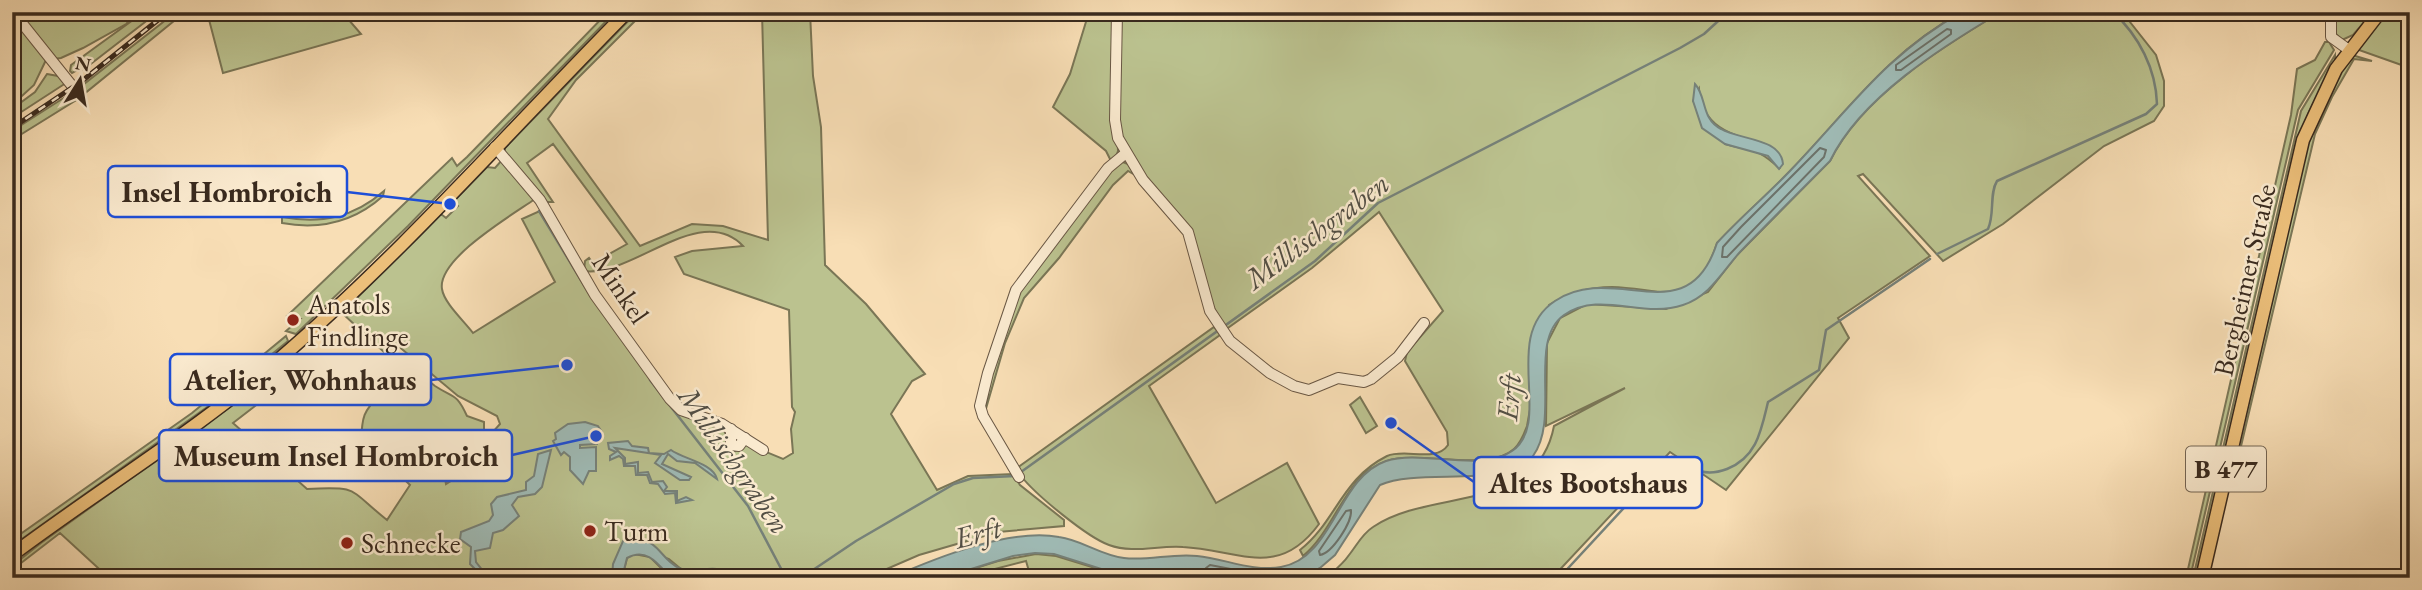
<svg xmlns="http://www.w3.org/2000/svg" width="2422" height="590" font-family="'EB Garamond',serif">
<style>
.green{fill:#bbc28f;stroke:#7a7656;stroke-width:2;fill-rule:evenodd}
.water{fill:#9fbbb6;stroke:#768179;stroke-width:2}
.lines{fill:none;stroke-linecap:round;stroke-linejoin:round}
.shore{stroke:#6c726a;stroke-width:2}
.stream{stroke:#768179;stroke-width:2.5}
.minor-casing{stroke:#695744;stroke-width:12}
.major-casing{stroke:#392a1e;stroke-width:15}
.minor{stroke:#faeacf;stroke-width:10}
.major{stroke:#ecbf7a;stroke-width:12}
.rail-casing{stroke:#392a1e;stroke-width:5}
.rail{stroke:#faeacf;stroke-width:2.5;stroke-dasharray:8;stroke-linecap:butt}
.poi-dot{fill:#8f2418;stroke:#faeacf;stroke-width:2.5}
.labels{text-anchor:middle;stroke-width:5;stroke-linejoin:round;paint-order:stroke}
.shield{fill:#faeacf;stroke:#736453;stroke-width:2}
.shield-label{font-size:26px;font-weight:bold;fill:#392a1e}
.street-label{font-size:28px;fill:#392a1e;stroke:#faeacf}
.poi-label{font-size:28px;fill:#392a1e;stroke:#faeacf;text-anchor:start}
.water-label{font-size:30px;font-style:italic;fill:#524e44;stroke:#faeacf}
.leader{fill:none;stroke:#1d4ed8;stroke-width:2.5}
.callout-dot{fill:#1d4ed8;stroke:#faeacf;stroke-width:2.5}
.callout{fill:#faeacf;stroke:#1d4ed8;stroke-width:2.5}
.callout-label{font-size:30px;text-anchor:middle;font-weight:bold;fill:#392a1e}
</style>
<rect width="100%" height="100%" fill="#f8deb5"/>
<filter id="stains"><feTurbulence type="fractalNoise" baseFrequency=".00286" numOctaves="4"/><feColorMatrix values="0 0 0 0 .2 0 0 0 0 .09 0 0 0 0 .02 0 0 0 .5 -.17"/></filter>
<radialGradient id="worn" r=".72"><stop offset=".6" stop-color="#630" stop-opacity="0"/><stop offset="1" stop-color="#630" stop-opacity=".3"/></radialGradient>
<!-- green -->
<g class="green">
<path d="M12,12H119L128,23L83,48L61,58L46,60L34,85L12,105Z"/>
<path d="M144,12H158L83,70L81,68L72,73L70,71L71,65Z"/>
<path d="M176,12H185L84,94L79,88Z"/>
<path d="M207,12H342L361,34L223,73Z"/>
<path d="M608,12H615L408,226L296,334L286,331L300,319H290L287,316L452,158L457,166L467,157Z"/>
<path d="M637,12H644L576,80L548,119L640,246L692,224L723,226L768,240L762,12H810L813,76L821,127L825,265L866,304L925,374L912,381L891,414L937,490L968,476L1013,474L1020,485L1064,520V526L998,532L919,555L866,578H794L785,574L783,578H720L681,569L669,559L644,549L622,555L620,578H109L60,533L12,570V566L41,543L254,390L264,399L233,423L307,489C360,486 348,489 387,520L410,485L367,443L361,442C362,416 363,412 381,393L377,387L385,369L400,355C412,365 423,377 435,386C453,398 456,392 467,416L484,422V453L444,473L446,484L474,466L481,469L494,459L491,434L500,424L497,416L458,396L397,345H390L385,353L342,313L441,214L446,218L458,206L453,202L487,167L495,168L502,160L535,199C512,215 437,259 442,289C444,303 464,321 473,333L555,282L522,219L542,210L668,403L720,427L725,431L727,447L735,451L747,444L783,459L793,453L791,429L795,412L792,407L789,310L684,274L675,257L692,251L743,246C700,201 631,278 584,271L585,261L589,258L593,263L627,244L553,144L527,163L553,202H547L505,152V148Z"/>
<path d="M1089,12H1114L1118,151L1115,159H1110L1106,151L1053,107L1070,74Z"/>
<path d="M1119,12H1962C1886,54 1848,111 1790,171C1766,196 1740,218 1717,243C1694,314 1664,288 1612,287C1589,287 1568,293 1549,305L1527,426C1524,434 1521,443 1514,449C1488,473 1420,450 1387,461C1345,474 1336,529 1303,556L1300,550C1336,522 1341,479 1387,456C1405,448 1436,463 1448,445L1447,432L1405,361L1407,352L1443,311L1379,212L1312,268L1225,330L1207,294L1191,230L1146,180L1124,143L1118,120ZM1699,89C1702,128 1732,135 1765,144L1780,169C1757,147 1753,152 1725,144L1693,101Z"/>
<path d="M2001,12H2122L2156,55L2164,81V106L2154,121L2104,146L2003,224L1943,261L1863,174L1858,176L1930,256L1838,318L1849,338L1726,490L1670,452L1552,578H1326C1334,571 1343,564 1349,555C1357,545 1362,534 1373,527C1432,487 1537,515 1554,426L1625,388L1546,426L1547,343L1560,318L1587,304L1666,309L1708,292L1737,255L1830,161C1861,97 1942,47 2001,12Z"/>
<path d="M2334,12H2373L2353,35L2342,40L2334,32Z"/>
<path d="M2386,12H2410V68L2359,50L2358,46Z"/>
<path d="M2325,42H2329L2334,50L2298,110L2190,578H2186L2291,115L2297,69L2315,60Z"/>
<path d="M2335,55V61L2309,112L2299,139L2199,578H2193L2301,111Z"/>
<path d="M2352,55L2372,61L2354,59L2332,97L2315,134L2237,463L2234,456L2307,140L2328,92Z"/>
<path d="M47,74L58,76L66,83L12,118V109L35,92Z"/>
<path d="M73,92L78,99L12,140V131Z"/>
<path d="M1120,161L1128,164L1135,175L1128,171L1113,185L1059,258L1024,298L1005,343L985,412L991,373L1015,298L1107,172Z"/>
<path d="M384,191L383,196C354,222 320,230 282,223V217C321,224 353,218 384,191Z"/>
<path d="M1214,327L1220,335L1149,386L1216,503L1287,463L1319,524C1278,580 1239,550 1183,547C1158,545 1133,554 1109,545C1087,537 1036,495 1021,476L1017,468Z"/>
<path d="M286,336L288,341L210,405L12,546V540L192,413Z"/>
<path d="M1360,397L1377,426L1366,433L1350,405Z"/>
<path d="M634,554L650,557L671,578H622L627,558Z"/>
<path d="M1036,554L1056,556L1118,575L1201,578H1031L1026,561L960,578H944L998,561Z"/>
</g>
<!-- water -->
<g class="water">
<path d="M1962,12H2001C1942,47 1861,97 1830,161C1800,191 1770,221 1740,252C1722,272 1710,296 1683,305C1642,319 1601,290 1564,315C1527,341 1561,418 1533,456C1508,490 1420,467 1380,485L1335,555L1320,568L1301,578H1214L1192,572L1117,574L1054,554L1035,553L1013,556L942,578H890C936,558 1009,528 1059,537C1082,540 1100,555 1124,558C1148,561 1173,553 1197,556C1226,559 1252,572 1281,567C1334,558 1337,478 1386,461C1421,449 1481,473 1512,451C1554,422 1500,337 1555,301C1615,261 1687,335 1717,243C1740,218 1766,196 1790,171C1848,111 1886,54 1962,12Z"/>
<path d="M1695,84C1707,97 1701,119 1721,129C1740,140 1781,138 1783,164L1779,169L1768,156L1725,144L1702,128L1693,101Z"/>
<path d="M585,422L598,426L602,432L597,444L580,445V448L596,447V471H589L583,484L570,470V457L564,452L561,455L553,441L556,439L555,433L568,424Z"/>
<path d="M628,441L632,446L648,448L649,453L664,454L671,450C683,459 713,463 717,479L695,463L677,461L668,454L662,464L691,477L689,480H680L655,463L661,455L615,448L625,458V464L638,462V473L648,472L652,482L663,481L667,487L664,491H677V501L686,497L692,500L676,503L675,493L665,494L658,484L650,483L647,475H636L635,466H624L623,459L619,456L610,460V456L616,452L609,449L608,443Z"/>
<path d="M551,450L542,487L535,494L518,497L512,505L519,516L503,530L493,533L490,548L475,551L476,562L488,577L501,572L512,578H484L470,564L471,547L460,539L461,532L489,521L493,515L491,504L497,497L526,490V482L534,476L538,454Z"/>
<path d="M634,538C661,541 659,558 679,568C700,578 709,558 736,578H671C658,564 647,547 627,558L622,578H612L613,564L623,541Z"/>
</g>
<g class="lines">
<!-- shore -->
<g class="shore">
<path d="M1947,29L1951,30V34L1901,70H1896V65Z"/>
<path d="M1820,148L1826,150L1824,157L1727,257H1722L1723,247L1741,227Z"/>
<path d="M1351,510C1352,523 1332,553 1320,555L1319,551L1346,511Z"/>
<path d="M1208,578L1206,568L1210,565L1262,575L1297,569L1300,578"/>
</g>
<!-- stream -->
<g class="stream">
<path d="M539,211L590,295"/>
<path d="M1937,254L1988,229C1995,214 1989,194 1997,181L2146,114L2157,104C2156,69 2139,36 2113,12"/>
<path d="M650,380L748,506L786,578"/>
<path d="M1021,472L1315,261L1378,203L1680,48L1704,34L1728,12"/>
<path d="M801,578L856,541L954,484L973,478L1015,476"/>
<path d="M1559,578L1671,457C1685,456 1689,465 1700,471C1709,474 1719,472 1727,469C1757,457 1761,431 1768,402L1819,370L1826,330L1930,259"/>
</g>
<!-- minor casing -->
<g class="minor-casing">
<g id="minor">
<path d="M13,12L73,87"/>
<path d="M1117,12L1115,120L1118,138L1143,180L1188,232L1210,311L1230,341L1270,373L1294,386L1309,390L1338,378L1364,382L1371,379L1398,357L1424,323"/>
<path d="M2331,12V37L2349,50"/>
<path d="M495,147L540,200L595,295L670,399L681,410L722,424L763,450"/>
<path d="M731,429V445L739,446L745,438"/>
<path d="M1019,477L983,416L980,406L988,373L1016,290L1108,168L1126,153"/>
</g>
</g>
<!-- major casing -->
<g class="major-casing">
<g id="major">
<path d="M12,555C100,489 194,432 277,361C402,254 511,129 627,12"/>
<path d="M2202,578L2303,140L2336,69L2380,12"/>
</g>
</g>
<!-- minor -->
<use href="#minor" class="minor"/>
<!-- major -->
<use href="#major" class="major"/>
<!-- rail casing -->
<g class="rail-casing">
<path id="rail" d="M12,128L82,81L168,12"/>
</g>
<!-- rail -->
<use href="#rail" class="rail"/>
</g>
<!-- markers -->
<g class="poi-dot">
<circle cx="293" cy="320" r="7"/>
<circle cx="590" cy="531" r="7"/>
<circle cx="347" cy="543" r="7"/>
</g>
<g class="labels">
<!-- shield labels -->
<rect class="shield" x="2186" y="446.5" width="80" height="45" rx="5"/>
<g class="shield-label">
<text x="2226" y="478">B 477</text>
</g>
<!-- street labels -->
<g class="street-label">
<text transform="translate(2244 280) rotate(-77)" y="10">Bergheimer Straße</text>
<text transform="translate(621 288) rotate(56)" y="10">Minkel</text>
</g>
<!-- poi labels -->
<g class="poi-label">
<text x="307" y="314">Anatols<tspan x="307" dy="32">Findlinge</tspan></text>
<text x="604" y="541">Turm</text>
<text x="361" y="553">Schnecke</text>
</g>
<!-- water labels -->
<g class="water-label">
<text transform="translate(1317 231) rotate(-37)" y="10">Millischgraben</text>
<text transform="translate(1509 397) rotate(-85)" y="10">Erft</text>
<text transform="translate(734 460) rotate(55)" y="10">Millischgraben</text>
<text transform="translate(978 533) rotate(-15)" y="10">Erft</text>
</g>
</g>
<!-- callouts -->
<path class="leader" d="M450 204L347 192M567 365L431 380M596 436L512 455M1391 423L1474 482"/>
<g class="callout-dot">
<circle cx="450" cy="204" r="7"/>
<circle cx="567" cy="365" r="7"/>
<circle cx="596" cy="436" r="7"/>
<circle cx="1391" cy="423" r="7"/>
</g>
<g class="callout">
<rect x="108" y="166" width="239" height="51" rx="7"/>
<rect x="170" y="354" width="261" height="51" rx="7"/>
<rect x="159" y="430" width="353" height="51" rx="7"/>
<rect x="1474" y="457" width="228" height="51" rx="7"/>
</g>
<g class="callout-label">
<text x="227" y="202">Insel Hombroich</text>
<text x="300" y="390">Atelier, Wohnhaus</text>
<text x="336" y="466">Museum Insel Hombroich</text>
<text x="1588" y="493">Altes Bootshaus</text>
</g>
<!-- margin -->
<rect width="2422" height="590" fill="none" stroke="#f8deb5" stroke-width="42"/>
<rect x="14" y="14" width="2394" height="562" fill="none" stroke="#392a1e" stroke-width="3.5"/>
<rect x="21" y="21" width="2380" height="548" fill="none" stroke="#392a1e" stroke-width="2"/>
<!-- north arrow -->
<g transform="translate(80 80) rotate(11)" stroke="#faeacf" stroke-width="5" paint-order="stroke">
<path d="M0-5L12 26L0 18L-12 26Z" fill="#392a1e"/>
<text y="-10" font-size="19" font-weight="bold" text-anchor="middle" fill="#392a1e">N</text>
</g>
<rect width="100%" height="100%" filter="url(#stains)"/>
<rect width="100%" height="100%" fill="url(#worn)"/>
</svg>
